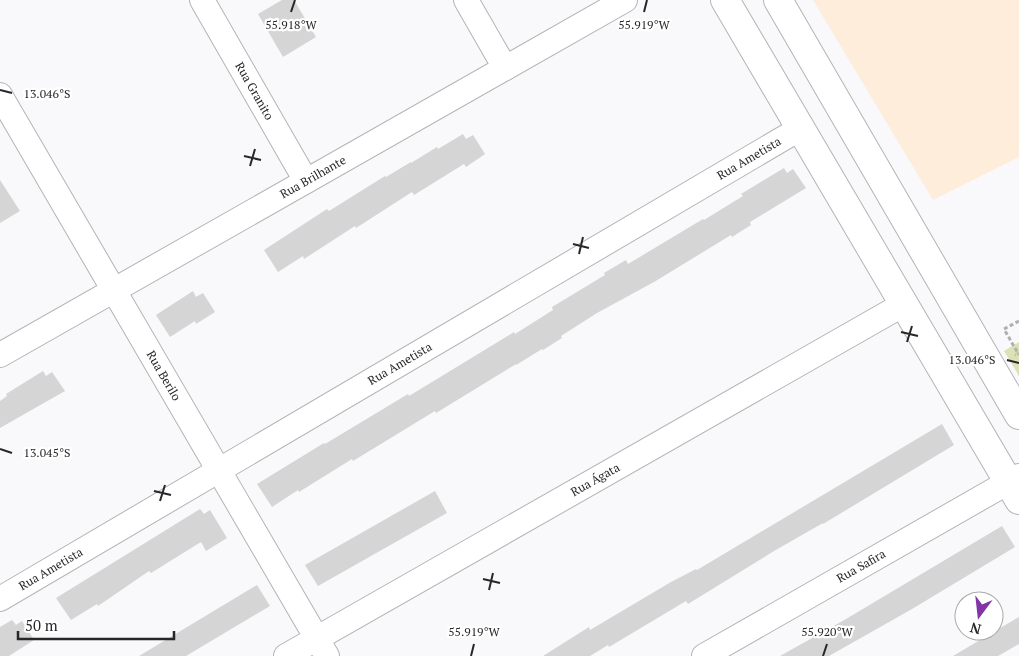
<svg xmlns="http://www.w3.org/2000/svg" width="1019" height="656" font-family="'PT Serif',serif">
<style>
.industrial{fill:#fdedda}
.forest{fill:url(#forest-crowns)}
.building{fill:#d5d5d6}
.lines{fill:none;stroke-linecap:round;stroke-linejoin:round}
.minor-casing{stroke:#b3b4b5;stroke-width:26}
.tertiary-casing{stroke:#b3b4b5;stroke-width:30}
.path{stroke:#b0b0b1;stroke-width:3;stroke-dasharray:4 2.5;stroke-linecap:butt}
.minor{stroke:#fff;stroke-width:24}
.tertiary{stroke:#fff;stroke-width:28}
.ticks{fill:none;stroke:#272727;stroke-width:2}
.labels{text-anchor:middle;stroke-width:4.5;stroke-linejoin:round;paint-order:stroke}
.street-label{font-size:12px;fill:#272727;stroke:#fff}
.ticks-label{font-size:12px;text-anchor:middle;fill:#272727;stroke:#fff;stroke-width:4.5;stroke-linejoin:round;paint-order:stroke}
</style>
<defs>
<pattern id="forest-crowns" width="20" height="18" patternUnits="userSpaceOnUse" patternTransform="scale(1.25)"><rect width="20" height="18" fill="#dde2b6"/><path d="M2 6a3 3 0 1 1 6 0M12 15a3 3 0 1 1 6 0" fill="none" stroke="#bec29c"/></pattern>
</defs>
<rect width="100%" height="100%" fill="#f9f9fb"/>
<!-- industrial -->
<path class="industrial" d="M813,0H1019V157L933,200Z"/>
<!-- forest -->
<path class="forest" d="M1019,342V376L1004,351Z"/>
<!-- building -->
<g class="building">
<path d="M282,0H294L316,37L283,57L258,14Z"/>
<path d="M463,134L466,139L473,135L485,154L466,167L464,164L414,195L412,192L356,228L355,226L304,259L303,256L278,272L264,250L327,209L329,211L385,176L386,177L411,162V163L437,147L438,149Z"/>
<path d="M784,168L787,173L793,169L806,188L750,222L751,225L732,237L731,235L654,282L597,313L561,336L562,338L543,350L542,349L516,365V364L436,413L435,411L353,461L352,459L299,492L298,490L272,507L257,484L324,443L325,444L408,394L409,396L514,332L515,334L553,310L552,307L605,275L604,273L626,260L628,264L703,219L704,220L743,196L741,194Z"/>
<path d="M0,180L20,211L0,223Z"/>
<path d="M193,291L196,297L203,293L215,312L196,324L195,321L170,337L156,315Z"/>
<path d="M43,371L46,376L52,372L65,391L0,428V401L7,396L6,394Z"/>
<path d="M942,424L954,445L823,524V523L774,551L688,604L686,601L609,647L608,645L590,656H543L589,627L590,630L671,582L696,569L697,570Z"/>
<path d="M435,491L447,513L318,586L305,565Z"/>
<path d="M200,509L204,514L210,510L227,538L206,551L201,542L151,573L149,571L98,606L97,604L71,620L56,598Z"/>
<path d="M1002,526L1015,547L912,609L829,656H780L846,619Z"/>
<path d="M257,585L270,606L186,656H139Z"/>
<path d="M1019,617V644L998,656H953Z"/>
<path d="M12,620L16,625L22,621L34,640L9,656H0V627Z"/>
</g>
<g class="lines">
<!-- minor casing -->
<g class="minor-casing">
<g id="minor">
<path id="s1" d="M202,0L306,181"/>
<path d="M466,0L505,68"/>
<path id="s2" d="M0,95L327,656"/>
<path id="s3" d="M0,355L625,0"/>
<path id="s4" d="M0,599L801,128"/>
<path id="s5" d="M286,656L904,304"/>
<path id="s6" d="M704,656L1019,476"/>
</g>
</g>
<!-- tertiary casing -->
<g class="tertiary-casing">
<g id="tertiary">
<path d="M725,0L1019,500"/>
<path d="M778,0L1019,415"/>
</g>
</g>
<!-- path -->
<path class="path" d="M1019,321L1004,329L1019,355"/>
<!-- minor -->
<use href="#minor" class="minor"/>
<!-- tertiary -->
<use href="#tertiary" class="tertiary"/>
</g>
<!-- ticks -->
<path class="ticks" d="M291,12L295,0M644,12L647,0M0,90L12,93M244,156L261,160M250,166L255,149M573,244L589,248M579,254L583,237M901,332L918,336M907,342L912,326M1007,360L1019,363M0,449L12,453M154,491L171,495M160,501L165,485M483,579L500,583M489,590L493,573M471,656L474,644M823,656L827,644"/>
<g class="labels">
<!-- street labels -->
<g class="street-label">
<text dy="4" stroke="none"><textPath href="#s1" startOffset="105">Rua Granito</textPath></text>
<text dy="4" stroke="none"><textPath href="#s4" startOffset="869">Rua Ametista</textPath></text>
<text dy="4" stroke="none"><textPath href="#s3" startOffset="360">Rua Brilhante</textPath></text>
<text dy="4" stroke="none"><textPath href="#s4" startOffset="464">Rua Ametista</textPath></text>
<text dy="4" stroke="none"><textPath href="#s2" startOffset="325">Rua Berilo</textPath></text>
<text dy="4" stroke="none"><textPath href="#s5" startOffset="356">Rua Ágata</textPath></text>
<text dy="4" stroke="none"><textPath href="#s6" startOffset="181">Rua Safira</textPath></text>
<text dy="4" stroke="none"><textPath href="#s4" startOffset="59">Rua Ametista</textPath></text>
</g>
</g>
<g class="ticks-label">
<text x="291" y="29">55.918°W</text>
<text x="644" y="29">55.919°W</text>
<text x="47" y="98">13.046°S</text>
<text x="972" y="364">13.046°S</text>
<text x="47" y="457">13.045°S</text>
<text x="474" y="636">55.919°W</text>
<text x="827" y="636">55.920°W</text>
</g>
<!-- north arrow -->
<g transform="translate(979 616) rotate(195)"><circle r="24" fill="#ffffff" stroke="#a9a9a9"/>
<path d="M0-4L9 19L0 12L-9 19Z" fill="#8135a6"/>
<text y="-8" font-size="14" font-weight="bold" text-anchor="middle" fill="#272727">N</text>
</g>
<!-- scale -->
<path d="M18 631v8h156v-8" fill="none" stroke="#272727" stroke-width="2.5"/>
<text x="25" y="631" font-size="15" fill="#272727" stroke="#ffffff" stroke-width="4" paint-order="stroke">50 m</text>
</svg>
